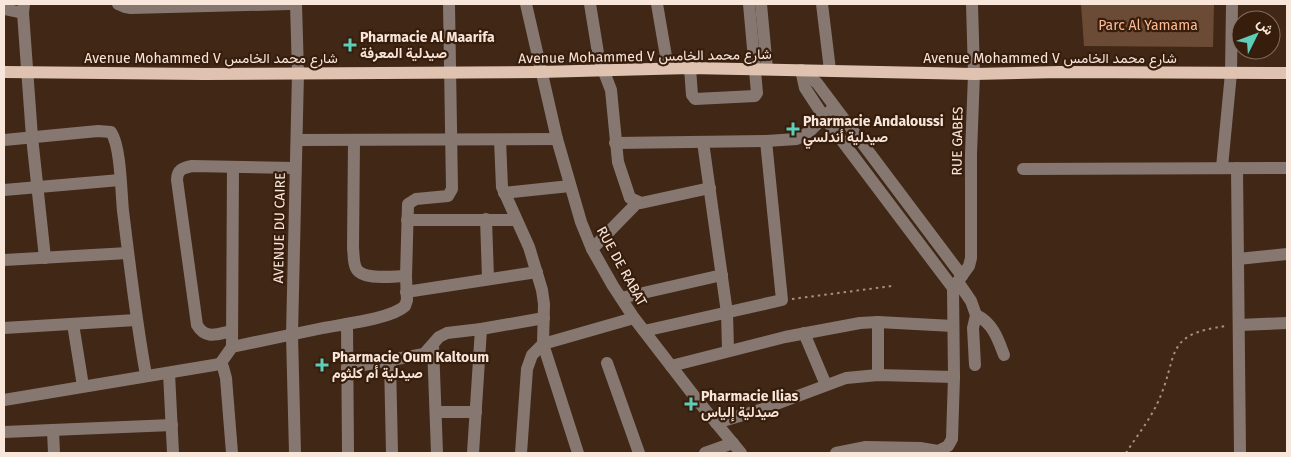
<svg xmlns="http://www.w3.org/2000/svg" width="1291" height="457" font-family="'Fira Sans',Vazirmatn,sans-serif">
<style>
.green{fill:#6c4b36}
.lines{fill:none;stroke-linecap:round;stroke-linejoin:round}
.path{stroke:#a58f82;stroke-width:2;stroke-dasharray:2.5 4;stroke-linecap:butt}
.minor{stroke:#867870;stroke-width:12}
.major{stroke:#dfc2b0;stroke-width:12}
.poi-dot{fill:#5dceb9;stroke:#371d0c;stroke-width:2}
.labels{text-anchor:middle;stroke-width:4.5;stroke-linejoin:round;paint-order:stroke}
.park-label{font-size:14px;fill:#fdbc93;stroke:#371d0c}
.poi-label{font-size:14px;font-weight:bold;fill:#f8e6db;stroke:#371d0c;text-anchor:start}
.street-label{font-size:14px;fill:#f8e6db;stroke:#371d0c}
</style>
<rect width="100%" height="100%" fill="#412716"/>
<!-- green -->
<path class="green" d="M1081,4H1214L1213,47L1084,46Z"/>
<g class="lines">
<!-- path -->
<g class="path">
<path d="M792,299L892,286"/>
<path d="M1126,453C1136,437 1149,421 1157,404C1180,356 1161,334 1227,326"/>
</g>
<!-- minor -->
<g class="minor">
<path d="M118,4L125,7L131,8L290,4"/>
<path d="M526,4L557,139L581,222L592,249L613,286L634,318L698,401L741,453"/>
<path d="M590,4L599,59L611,90L618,162L630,198L641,203L710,188"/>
<path d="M657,4L668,68"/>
<path d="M761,4L767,69"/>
<path d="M822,4L830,70"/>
<path d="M4,9L23,13L24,4"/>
<path d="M23,13L32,137L45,258"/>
<path d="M690,68L692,95L695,99L755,96L757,93L749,4"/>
<path d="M801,70L805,88L824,117L953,288"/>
<path d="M801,70L817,83L962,276"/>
<path d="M4,140L98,131L111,132C121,147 121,192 123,211C130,266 136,321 146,375"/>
<path d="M297,140L557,139"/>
<path d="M354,140L353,248C354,255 353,262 356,268C362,281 393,276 406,276"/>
<path d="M500,140L502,187L529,247L542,290L544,304L543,344L532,355L527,369L521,453"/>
<path d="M703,142L727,313L728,350"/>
<path d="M615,143L766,141L797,139L810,131L830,111"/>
<path d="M1222,167L1231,73L1232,4"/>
<path d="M1237,168L1240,453"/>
<path d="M1023,169L1287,168"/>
<path d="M4,190L120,180"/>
<path d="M504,193L570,186"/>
<path d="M486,219L488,278"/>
<path d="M407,220H516"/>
<path d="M592,249L637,203"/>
<path d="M1238,259L1287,254"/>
<path d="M4,260L128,253"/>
<path d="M958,282L971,301L976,315L973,328L975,365"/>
<path d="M406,292L537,272"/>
<path d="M621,298L722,275"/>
<path d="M976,315C993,323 998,339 1004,355"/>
<path d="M73,324L83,386"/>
<path d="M347,324L348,453"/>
<path d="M1239,325L1287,323"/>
<path d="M4,328L136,320"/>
<path d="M232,331C217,334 206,340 197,325L177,180C177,170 182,168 192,166L295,168"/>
<path d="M644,331L782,300L766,141"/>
<path d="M804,333L826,385"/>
<path d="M433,345L437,453"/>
<path d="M232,347C262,341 293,334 323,328C343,324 391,319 405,306L407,300L406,276L408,204L416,199L448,196L452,189L449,4"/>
<path d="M390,361L392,453"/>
<path d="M607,363L639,453"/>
<path d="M671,366L785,337L860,323L878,322L953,326"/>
<path d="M347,368L424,354L439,337L447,333L481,329L544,318"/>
<path d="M169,373L173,453"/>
<path d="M878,375V322"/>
<path d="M4,400L220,364"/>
<path d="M436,412H476"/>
<path d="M716,423L763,409L846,378L878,375L954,377"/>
<path d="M53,431L54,453"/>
<path d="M4,432L172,425"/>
<path d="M232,453L226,378L223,367L220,364L232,347L233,168"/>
<path d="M295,453L292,335L298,73L296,4"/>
<path d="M473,453L481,329"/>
<path d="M578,453L543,344L634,318"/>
<path d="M705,453L733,443"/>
<path d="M836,453L866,447L920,448L938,451L948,446L952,439L954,377L953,288L969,266L971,258V154L974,74L972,4"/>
</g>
<!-- major -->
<path class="major" d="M4,72L204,74L540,72L690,68L974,74L1059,72L1287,73"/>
</g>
<!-- markers -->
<g class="poi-dot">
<path d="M347.5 37.5h5v5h5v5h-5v5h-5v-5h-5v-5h5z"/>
<path d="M790.5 121.5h5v5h5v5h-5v5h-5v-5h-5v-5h5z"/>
<path d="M319.5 357.5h5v5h5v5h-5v5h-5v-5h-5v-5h5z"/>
<path d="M688.5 396.5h5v5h5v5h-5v5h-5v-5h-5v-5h5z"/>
</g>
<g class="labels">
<!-- park labels -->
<g class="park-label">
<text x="1148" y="30">Parc Al Yamama</text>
</g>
<!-- poi labels -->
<g class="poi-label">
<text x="360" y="42">Pharmacie Al Maarifa<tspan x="360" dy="16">صيدلية المعرفة</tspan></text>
<text x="803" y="126">Pharmacie Andaloussi<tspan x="803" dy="16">صيدلية أندلسي</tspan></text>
<text x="332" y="362">Pharmacie Oum Kaltoum<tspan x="332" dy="16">صيدلية أم كلثوم</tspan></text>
<text x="701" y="401">Pharmacie Ilias<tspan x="701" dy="16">صيدلية إلياس</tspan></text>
</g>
<!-- street labels -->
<g class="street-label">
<text transform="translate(645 56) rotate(-1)" y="5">Avenue Mohammed V شارع محمد الخامس</text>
<text x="211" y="63">Avenue Mohammed V شارع محمد الخامس</text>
<text x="1050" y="63">Avenue Mohammed V شارع محمد الخامس</text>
<text transform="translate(957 141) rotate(-89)" y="5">RUE GABES</text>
<text transform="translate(279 228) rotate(-89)" y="5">AVENUE DU CAIRE</text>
<text transform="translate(622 266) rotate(61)" y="5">RUE DE RABAT</text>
</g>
</g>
<!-- border -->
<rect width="1291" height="457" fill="none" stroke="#f8e6db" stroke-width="10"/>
<!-- north arrow -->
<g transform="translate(1256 35) rotate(48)"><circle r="24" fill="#371d0c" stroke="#846d5f"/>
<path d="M0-4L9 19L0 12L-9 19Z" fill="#5dceb9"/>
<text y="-8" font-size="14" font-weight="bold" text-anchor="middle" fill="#f8e6db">ش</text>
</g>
</svg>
